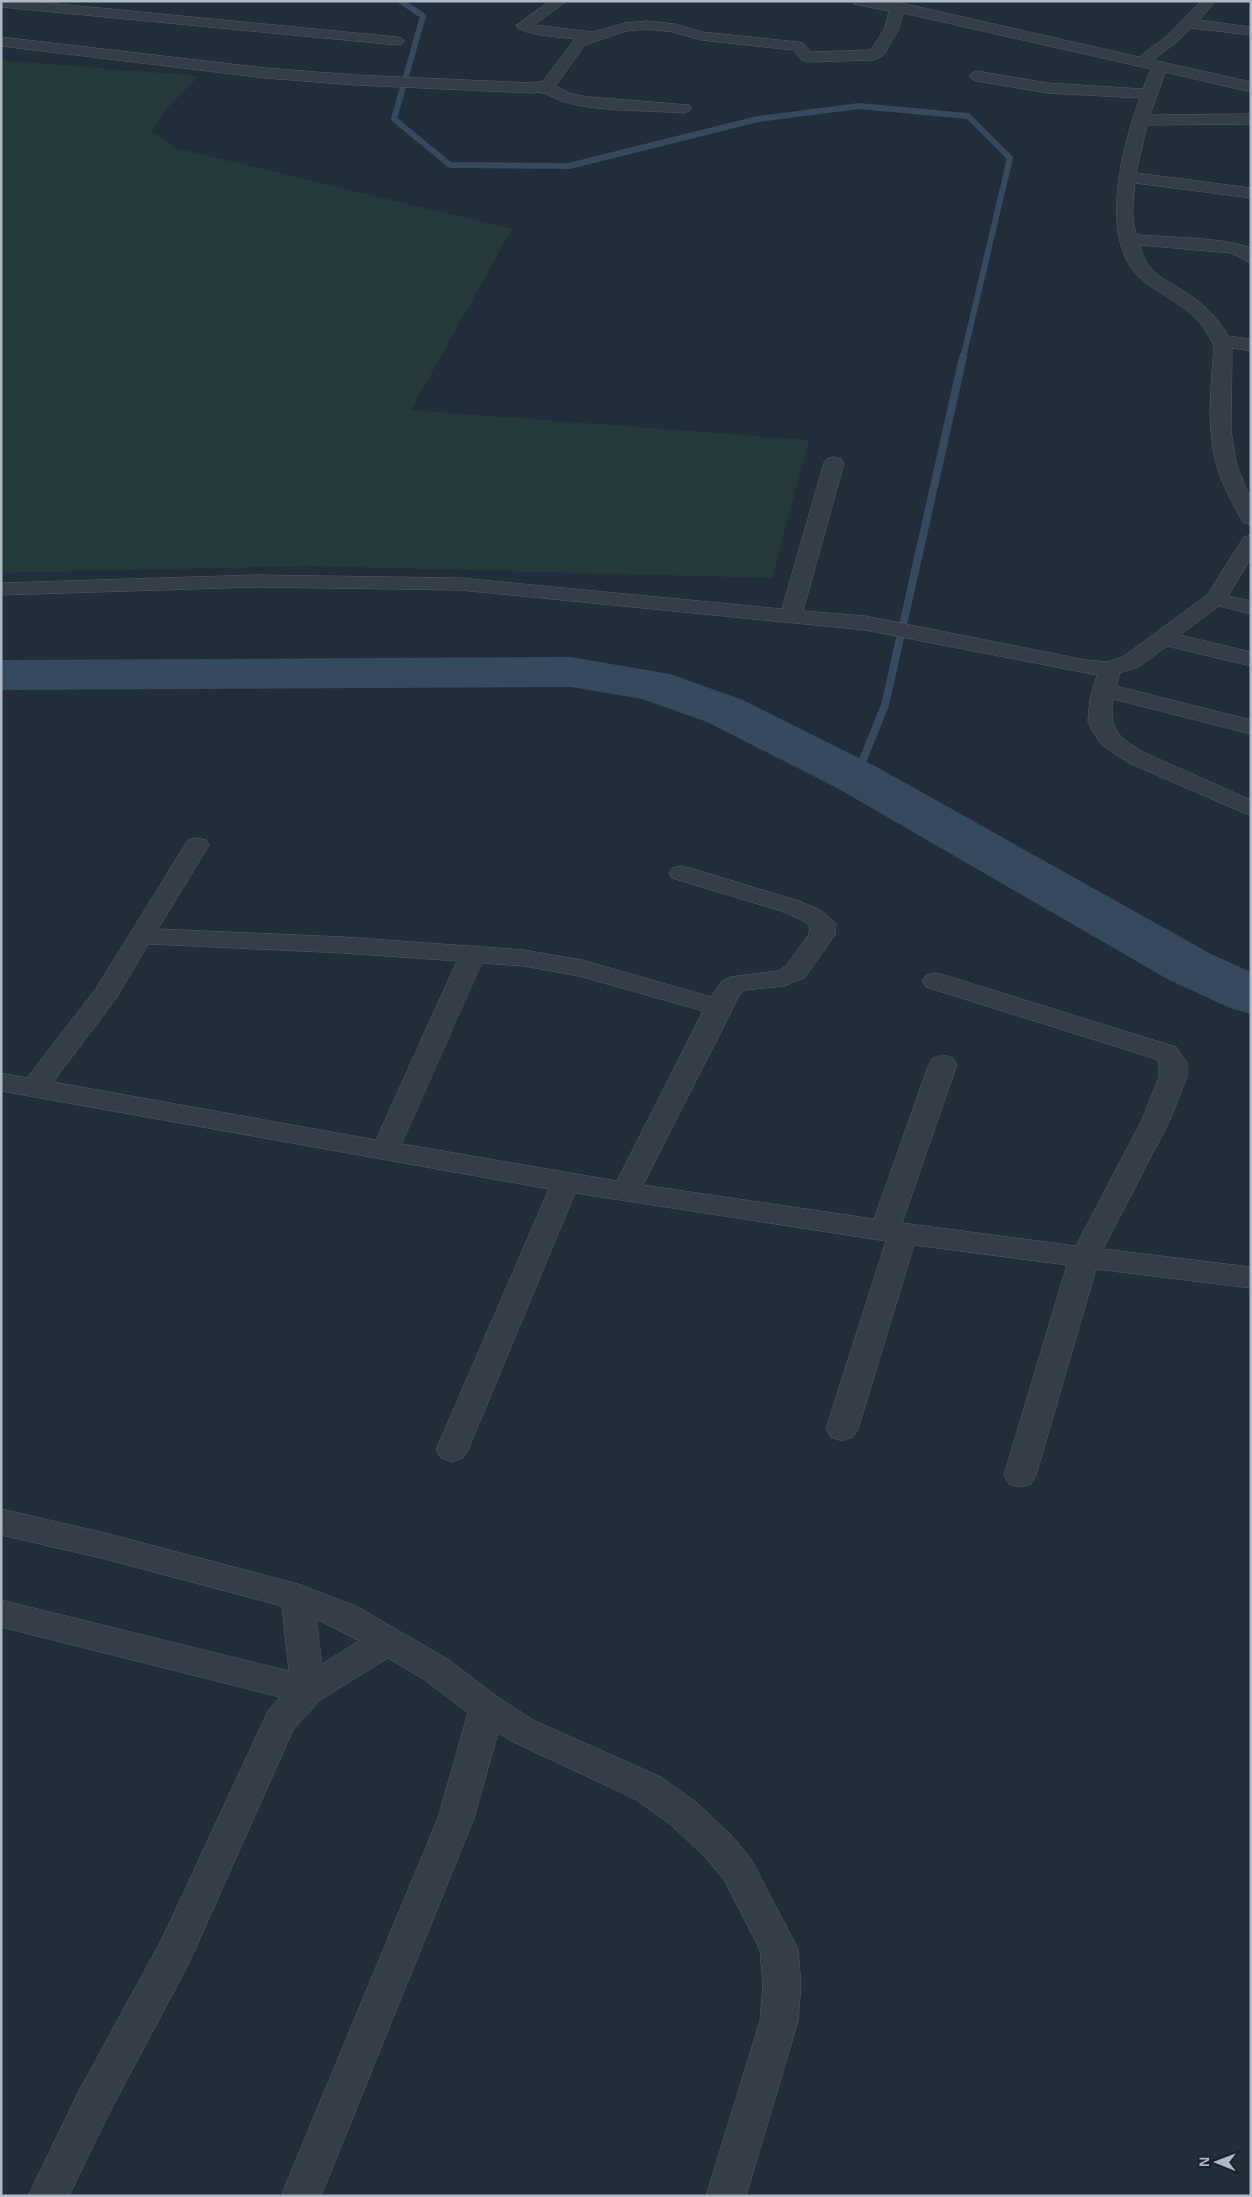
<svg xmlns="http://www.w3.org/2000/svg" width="1252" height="2197" font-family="Arial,sans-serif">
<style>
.green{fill:#243a3a}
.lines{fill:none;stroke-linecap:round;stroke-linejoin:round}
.stream-far1{stroke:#354a5f;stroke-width:6}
.stream{stroke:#354a5f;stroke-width:8}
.river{fill:#354a5f;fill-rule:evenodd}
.minor-casing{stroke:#525c66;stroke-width:1}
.minor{fill:#353e48;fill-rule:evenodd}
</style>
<rect width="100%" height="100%" fill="#212d38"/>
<!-- green -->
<path class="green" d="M1,60L199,76L170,105L152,131L176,148L512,229L411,410L809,440L772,578L311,566L1,573Z"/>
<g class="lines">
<!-- stream-far1 -->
<path class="stream-far1" d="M401,1L423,16L394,119L450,165L569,166L758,119L859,106L968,116L1010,158L963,358"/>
<!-- stream -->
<path class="stream" d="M856,777L885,705L963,357"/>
<!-- river -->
<path class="river" d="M571,657L670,674L743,700L875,766L1211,954L1251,972V1014L1230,1008L1169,980L837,788L707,722L642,699L571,687L1,690V660Z"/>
<!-- minor casing -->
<g class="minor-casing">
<g id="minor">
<path d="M1,1H28L397,37L402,38L404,41L402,44L397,45L1,7Z"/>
<path d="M550,1H567L534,25L593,32L625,23L647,21L675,24L702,32L798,42L803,43L811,52L871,50L885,28L889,11L854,4L852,1L897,2L1139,57L1168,35L1201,1H1216L1199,20L1251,27V35L1191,28L1178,41L1153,60L1251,82V92L1165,72L1150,115L1251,114V124L1147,125L1136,173L1251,188V198L1135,183C1133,200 1131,218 1136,234L1140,235C1161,237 1237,238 1251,249V263L1231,253L1140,245C1146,276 1169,280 1191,296C1206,306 1219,320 1228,336L1251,339V351L1232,348L1231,431L1237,467L1251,499V525L1244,523L1241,519C1232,502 1222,485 1217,466C1206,428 1211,386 1214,347C1202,314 1173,302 1146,283C1095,246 1122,147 1140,98L1047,93L977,81L972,79L969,76L972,73L977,71L1047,83L1143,89L1151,69L903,13L899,28L885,53L882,56L873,60L807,62L802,60L793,50L701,40L673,32L647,29L626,31L585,45L555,86L572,94L589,97L689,105L691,108L689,111L683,113C646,110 600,112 564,102C553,98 544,90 532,93L355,85L265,78L1,46V37L265,68L355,75L532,83L543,81L575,39C562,37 524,36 516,26Z"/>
<path d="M834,457L841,459L844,463L803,611L865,616L1086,660L1108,662L1124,656L1207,595L1244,537L1251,535V558L1228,596L1251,601V614L1219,606L1180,635L1251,652V666L1167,646L1140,666L1120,673L1116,686L1251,720V734L1113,699C1108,731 1120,738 1145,753L1251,800V816L1129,763L1102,745L1092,731L1088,721L1090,699L1097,675L865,630L460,590L256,587L1,595V583L256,575L460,578L782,609L824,463L827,459Z"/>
<path d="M197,838L206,840L209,845L158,929L343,937L524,950L582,960L711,997L721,982L730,977L778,971L786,966L809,934L810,926L804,921L781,911L672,878L669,873L672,868L681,866L690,868L799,901L822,911L836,924L835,935L804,978L784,986L745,990L740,994L643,1185L874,1219L929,1064L933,1058L943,1055L953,1058L957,1064L902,1223L1076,1246L1142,1120L1159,1077V1063L1156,1059L926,987L922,981L926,975L935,973L944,975L1176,1047L1187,1063V1077L1170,1120L1103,1249L1251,1267V1288L1096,1269L1036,1475L1031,1484L1020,1487L1009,1484L1004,1475L1067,1265L914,1245L858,1429L853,1437L842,1441L831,1437L826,1429L886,1241L575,1193L468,1450L463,1458L452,1462L441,1458L436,1450L549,1189L1,1091V1073L27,1078L95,990L185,845L188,840ZM149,944L343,953L457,961L376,1140L53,1082L115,1000ZM482,963L524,966L579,976L703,1011L617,1181L402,1144Z"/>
<path d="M1,1509L105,1533L298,1584L356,1606L449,1660L499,1698L535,1721L661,1777L697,1803L731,1835L751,1859L798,1949L801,1984L798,2021L746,2196H706L760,2021L763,1984L760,1950L725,1881L705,1857L671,1825L635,1799L511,1741L498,1733L474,1818L321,2196H281L438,1818L468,1713L425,1680L388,1658L320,1700L293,1730L189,1963L108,2115L69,2196H28L80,2089L162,1939L268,1711L280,1697L1,1627V1600L289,1671L282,1606L105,1559L1,1535ZM317,1619L359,1641L322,1664Z"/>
</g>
</g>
<!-- minor -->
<use href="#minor" class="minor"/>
</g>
<!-- border -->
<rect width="1252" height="2197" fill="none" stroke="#afb9c5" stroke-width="5"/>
<!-- north arrow -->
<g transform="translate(1217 2162) rotate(271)" stroke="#1a232d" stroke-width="4" paint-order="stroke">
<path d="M0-4L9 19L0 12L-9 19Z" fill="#afb9c5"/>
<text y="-8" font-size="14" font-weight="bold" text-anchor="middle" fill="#afb9c5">N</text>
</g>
</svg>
